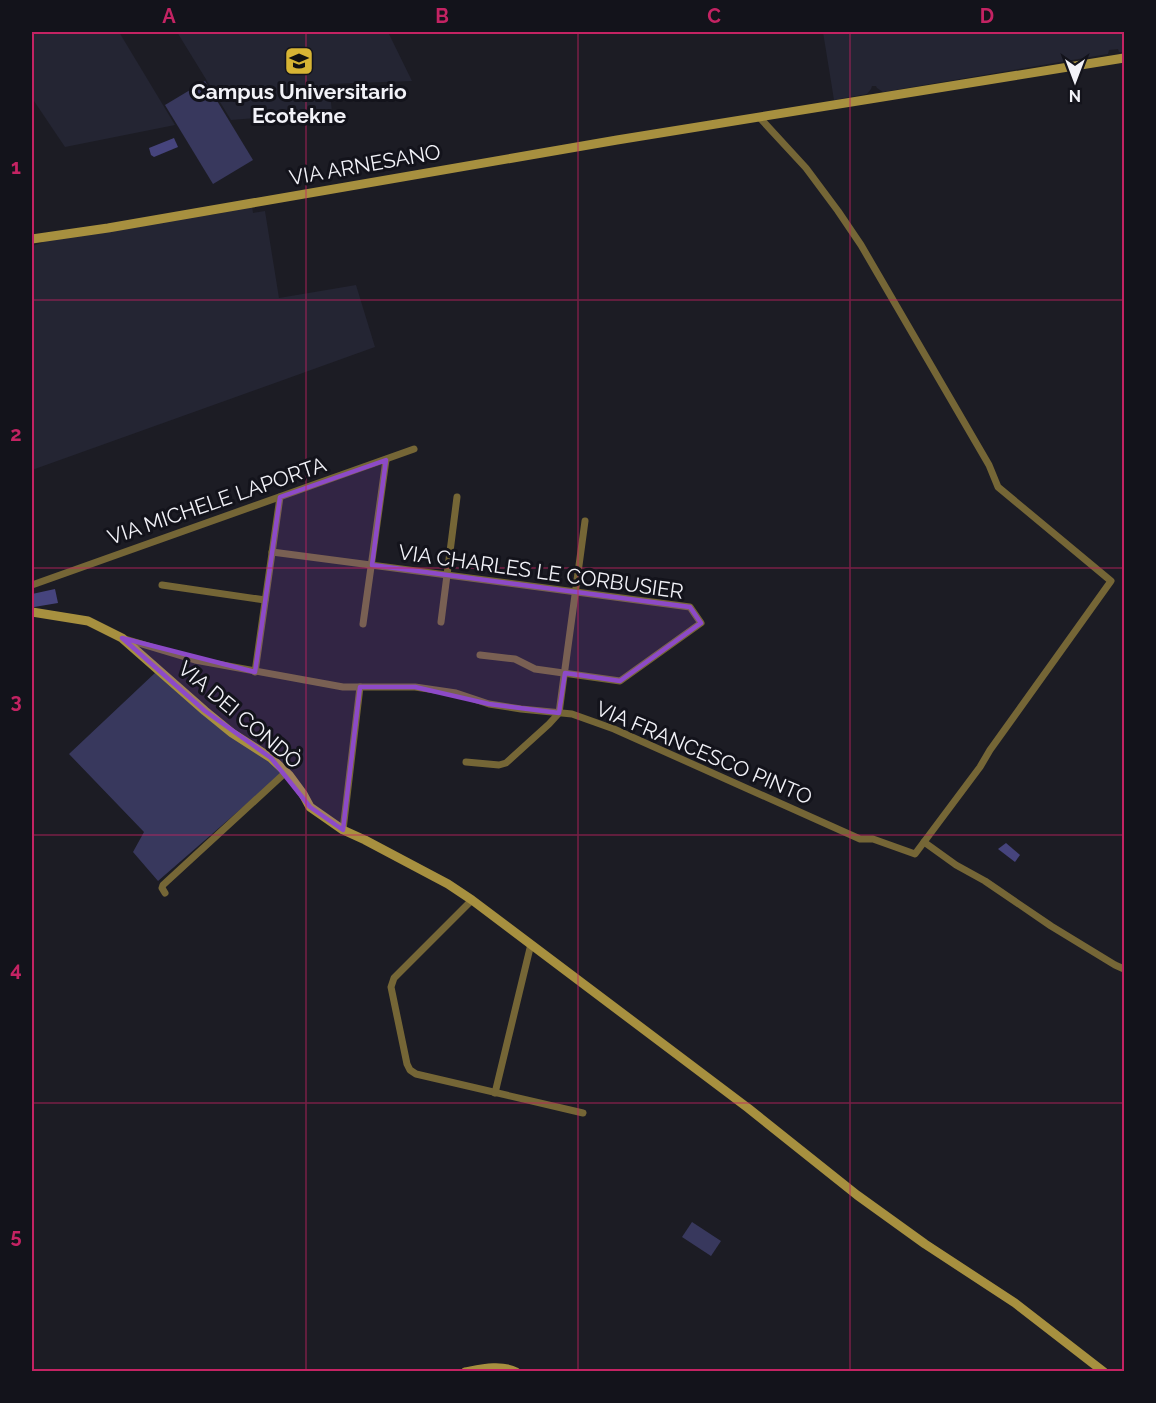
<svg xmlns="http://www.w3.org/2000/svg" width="1156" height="1403" font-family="Raleway,sans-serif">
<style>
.built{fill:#242533}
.green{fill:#38385d}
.water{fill:#46447d}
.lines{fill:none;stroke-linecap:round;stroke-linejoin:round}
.street{stroke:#756636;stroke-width:7}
.secondary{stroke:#a7903f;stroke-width:9}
.marked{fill:#8d4ac8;fill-opacity:0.2;stroke:#8d4ac8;stroke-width:4.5;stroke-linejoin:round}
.grid{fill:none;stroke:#c42363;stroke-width:1.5;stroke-opacity:0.55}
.labels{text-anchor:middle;stroke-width:6;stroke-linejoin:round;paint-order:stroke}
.poi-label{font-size:21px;font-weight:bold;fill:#f2f2f8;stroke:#13131b}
.street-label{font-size:21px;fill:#f2f2f8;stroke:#13131b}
.neatline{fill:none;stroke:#c42363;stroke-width:2}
.grid-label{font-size:20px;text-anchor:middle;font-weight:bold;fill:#c42363}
</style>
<rect width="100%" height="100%" fill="#1c1c24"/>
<!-- built -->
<g class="built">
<path d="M32,32H119L175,125L65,147L32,98Z"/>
<path d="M177,32H388L412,81L329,84L332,112L231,120Z"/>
<path d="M823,32H1124V52H1119L1118,49L1109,50L1108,54L883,92L877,88L876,86H872L871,89L867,94L834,100Z"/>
<path d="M252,206L253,213L265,211L279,298L356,285L375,347L32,470V246L42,243L44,240L209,213L212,215Z"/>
</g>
<!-- green -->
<g class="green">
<path d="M205,81L253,160L213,184L165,105Z"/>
<path d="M156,672L269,760L282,773L158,881L133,852L144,832L69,754Z"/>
<path d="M692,1222L721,1241L711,1256L682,1237Z"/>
</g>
<!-- water -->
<g class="water">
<path d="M174,138L178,147L154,157L151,155L149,148Z"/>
<path d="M55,589L58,603L34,607L32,594Z"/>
<path d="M1006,843L1020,855L1015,862L998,849Z"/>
</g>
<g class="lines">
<!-- street -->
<g class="street">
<path d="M272,552L690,607L701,623L620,681L535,669L515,659L480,655"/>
<path d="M32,585L414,449"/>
<path d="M162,585L265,600"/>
<path d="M441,622L457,497"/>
<path d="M363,624L386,460"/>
<path d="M125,639L195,660L343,687H415L456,693L489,704L521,709L572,714L614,729L860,839H873L915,854L980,767L990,750L1111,581L998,487L989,465L861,245L838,211L806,168L759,117"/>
<path d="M255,672L280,497"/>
<path d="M466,762L499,765L506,763L549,724L559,713L585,521"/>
<path d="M343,830L360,687"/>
<path d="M924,842L956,865L985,881L1051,926L1115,965L1124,969"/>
<path d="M165,893L162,888L163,885L286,772"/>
<path d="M472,900L394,978L391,987L407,1064L410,1070L416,1074L583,1113"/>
<path d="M495,1093L531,944"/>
</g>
<!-- secondary -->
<g class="secondary">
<path d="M32,239L108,228L617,140L1124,58"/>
<path d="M32,612L88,621L122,638L205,711L232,733L271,758L289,775L303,794L310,807L343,830L365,840L448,884L472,900L748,1108L857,1195L925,1244L1015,1303L1104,1372"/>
<path d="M465,1372C481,1369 501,1364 516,1372"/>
</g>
</g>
<!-- marked area -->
<path class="marked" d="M386,460L372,565L690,607L701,623L620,681L565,673L559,713L489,704L415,687H360L343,830L310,807L271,758L205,711L122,638L255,672L280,497Z"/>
<!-- grid -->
<path class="grid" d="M306,32V1372M578,32V1372M850,32V1372M32,300H1124M32,568H1124M32,835H1124M32,1103H1124"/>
<!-- icons -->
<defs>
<g id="university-square" transform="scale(1.5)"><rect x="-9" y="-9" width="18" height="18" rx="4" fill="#d7b434" stroke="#13131b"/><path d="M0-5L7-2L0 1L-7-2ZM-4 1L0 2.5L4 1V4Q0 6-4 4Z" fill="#111"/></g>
</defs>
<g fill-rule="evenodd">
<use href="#university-square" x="299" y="61"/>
</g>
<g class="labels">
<!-- poi labels -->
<g class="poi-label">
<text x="299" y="99">Campus Universitario<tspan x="299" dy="24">Ecotekne</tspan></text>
</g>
<!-- street labels -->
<g class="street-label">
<text transform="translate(365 165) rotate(-10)" y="7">VIA ARNESANO</text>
<text transform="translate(217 501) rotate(-19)" y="7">VIA MICHELE LAPORTA</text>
<text transform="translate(541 572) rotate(8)" y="7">VIA CHARLES LE CORBUSIER</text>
<text transform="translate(240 715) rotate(40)" y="7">VIA DEI CONDÒ</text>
<text transform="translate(704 753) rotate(23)" y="7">VIA FRANCESCO PINTO</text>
</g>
</g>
<!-- border -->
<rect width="1156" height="1403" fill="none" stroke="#13131b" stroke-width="66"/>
<!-- north arrow -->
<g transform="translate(1075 81) rotate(180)" stroke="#13131b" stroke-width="4.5" paint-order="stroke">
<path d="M0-4.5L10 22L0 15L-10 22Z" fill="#f2f2f8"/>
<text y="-9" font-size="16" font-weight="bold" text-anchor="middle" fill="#f2f2f8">N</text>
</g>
<rect x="33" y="33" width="1090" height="1337" class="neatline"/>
<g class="grid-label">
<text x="169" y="23">A</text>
<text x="442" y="23">B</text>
<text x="714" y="23">C</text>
<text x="987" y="23">D</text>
<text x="16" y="174">1</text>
<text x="16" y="441">2</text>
<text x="16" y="708">3</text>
<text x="16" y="976">4</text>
<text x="16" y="1243">5</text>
</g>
</svg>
